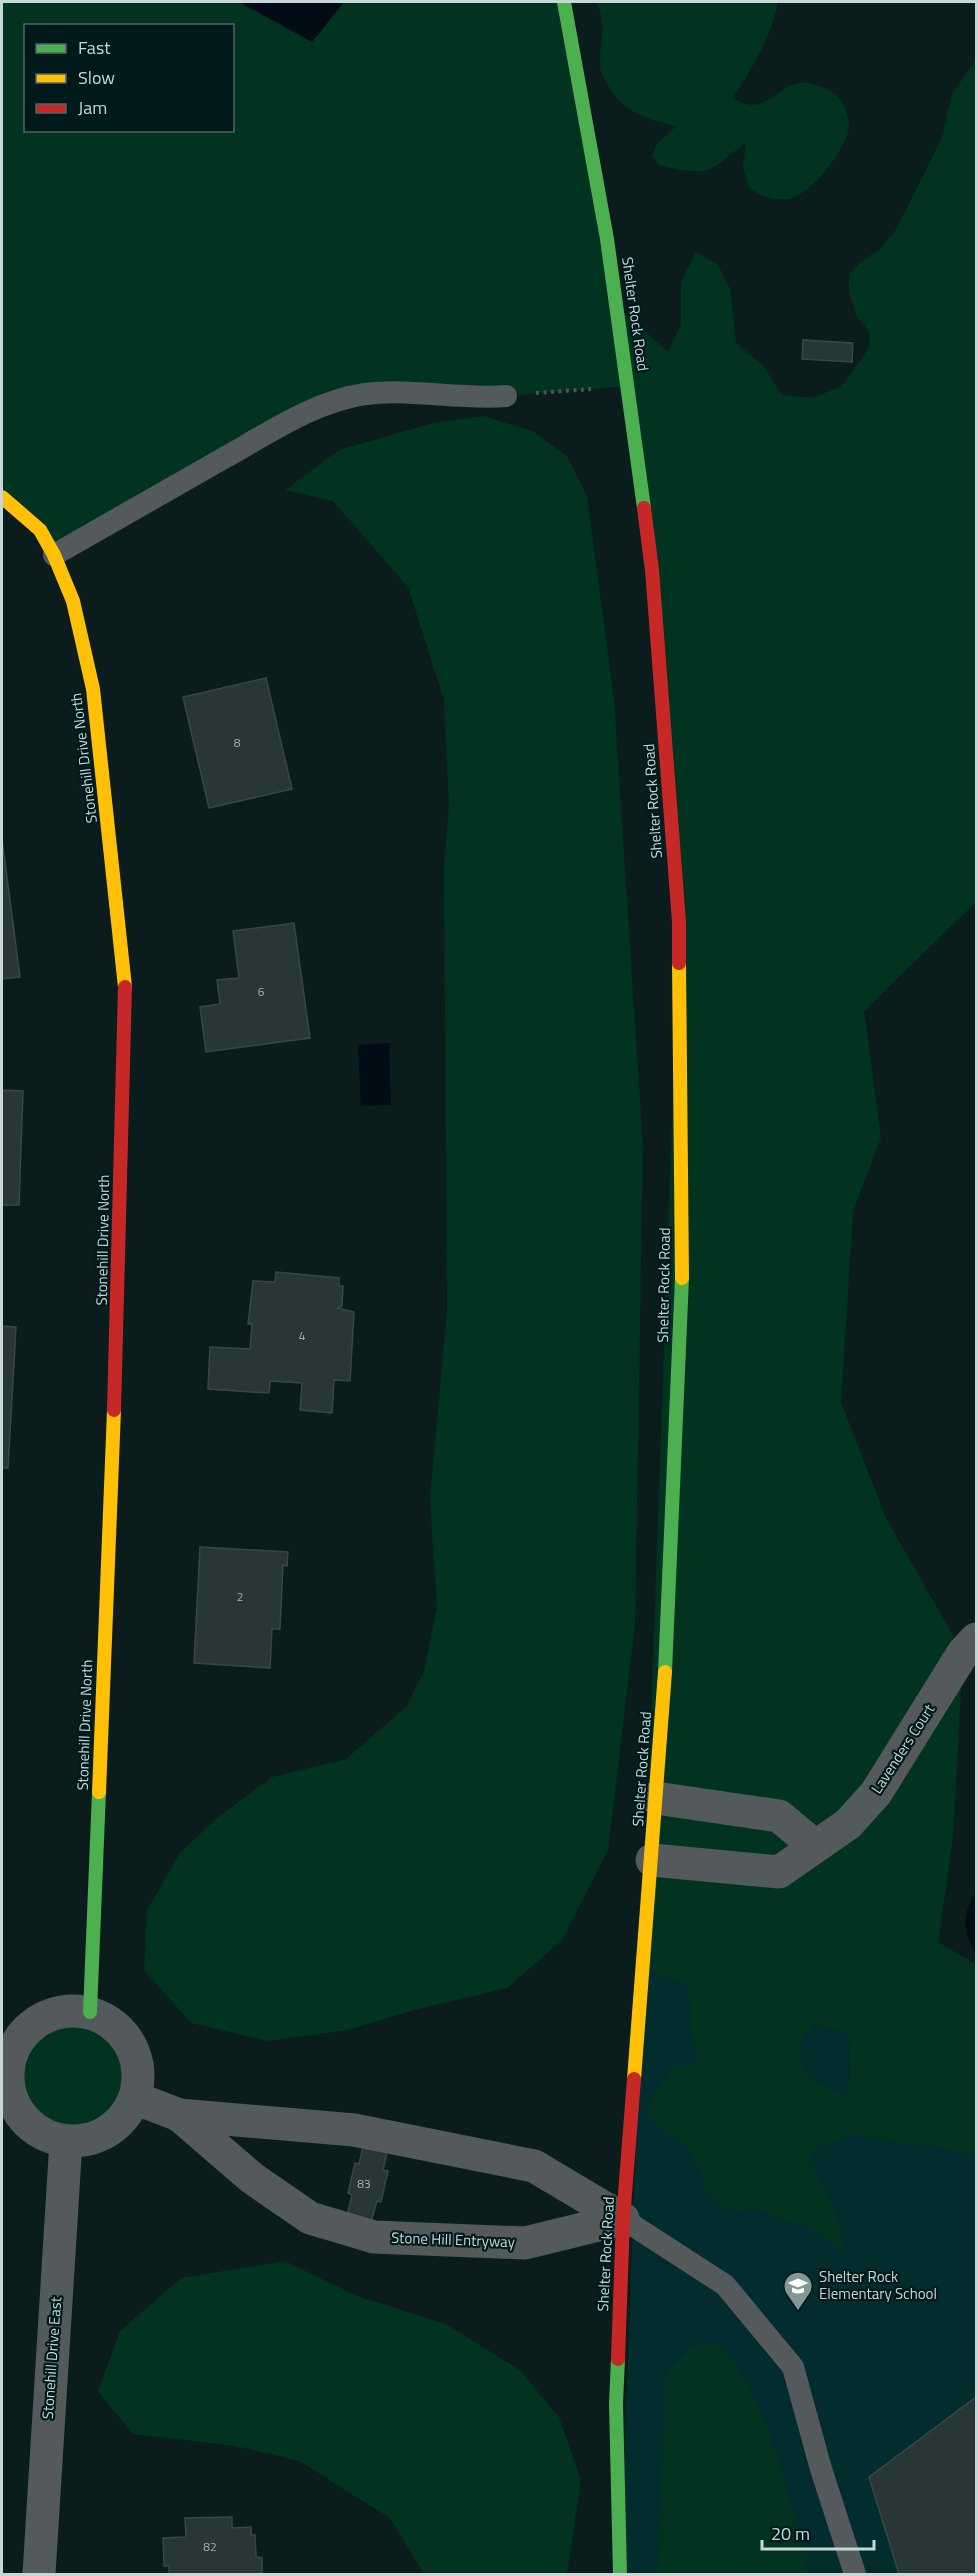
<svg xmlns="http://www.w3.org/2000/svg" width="978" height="2576" font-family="'Titillium Web',sans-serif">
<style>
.built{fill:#022c2d}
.green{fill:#013320;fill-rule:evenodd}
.water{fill:#010c17}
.building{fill:#293636;stroke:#394645;stroke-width:1.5}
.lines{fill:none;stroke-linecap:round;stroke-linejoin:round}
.path{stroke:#4c5456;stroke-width:4;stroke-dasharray:3 4.5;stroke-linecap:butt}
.lane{stroke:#545a5c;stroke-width:22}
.street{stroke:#545a5c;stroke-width:33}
.fast{stroke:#4caf50;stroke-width:14}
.slow{stroke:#ffc107;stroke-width:14}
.jam{stroke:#c62828;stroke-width:14}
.labels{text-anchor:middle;stroke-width:4.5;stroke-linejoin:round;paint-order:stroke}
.number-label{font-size:12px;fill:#a0afaf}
.street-label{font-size:15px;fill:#c7d7d7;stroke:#001a1b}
.poi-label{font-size:15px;fill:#c7d7d7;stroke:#001a1b;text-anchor:start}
</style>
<rect width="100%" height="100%" fill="#0b1c1d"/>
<!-- built -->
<path class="built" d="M642,1971L849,2035L851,2134L976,2154V2574H620Z"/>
<!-- green -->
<g class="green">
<path d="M2,2H239L312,41L344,2H564L619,308L668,352L681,324V282L696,252L718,265L730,289L736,343L763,365L782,395L813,398L840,387L862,359L870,345L869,331L856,316L849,291V274L862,261L881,248L895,231L941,140L952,94L976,59V902L864,1011L881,1138L853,1211L841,1402L886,1518L963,1653L953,1838L938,1942L976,1964V2154L851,2135L831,2143L818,2145L810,2155L814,2169L838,2216L844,2254L831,2241L812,2230L759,2211L745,2213L722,2208L704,2191C703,2175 695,2156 683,2145C671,2133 655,2130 647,2115L649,2104L670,2070L693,2063L697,2056C696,2045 689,2034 690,2022C690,2005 692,2002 684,1984L642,1971L679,922L627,386L471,399L364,394L54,555L2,497ZM26,26H232V130H26ZM815,2024L849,2035L850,2085L841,2093C833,2087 826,2088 819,2084C794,2072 796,2039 815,2024Z"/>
<path d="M596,2H778C773,32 750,74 732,98C739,101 745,105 753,105C777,103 785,73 820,86C830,89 840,96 844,106C846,110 848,119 849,124C850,146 810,197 788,199C772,201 762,196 749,188L743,167L746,142C706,174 712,176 660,166L652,156L657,143L677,126C647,119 624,114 607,84C605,80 602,75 601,71C597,48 609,25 596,2Z"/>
<path d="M484,416L532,431L567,456L587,496L614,700L643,1148L635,1625L608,1850L562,1940L507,1988L414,2010L348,2030L268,2041L191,2023L144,1970L147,1910L180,1853L217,1818L272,1777L346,1759L407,1706L424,1671L437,1607L430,1499L447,1309L444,864L449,807L444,700L408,587L333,501L285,490L339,450L433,423Z"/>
<circle cx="73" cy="2076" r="65"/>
<path d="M285,2261L357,2296L446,2324L521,2371L559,2417L581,2480L567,2574H424L390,2518L299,2461L236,2446L133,2434L98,2391L120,2331L181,2278Z"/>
<path d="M718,2343C768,2391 792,2507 809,2574H658L665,2374L693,2345Z"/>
</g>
<!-- water -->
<g class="water">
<path d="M239,2H344L312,42Z"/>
<path d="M389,1043L391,1105L361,1106L358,1045Z"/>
<path d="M976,1893V1953C962,1934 962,1912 976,1893Z"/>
</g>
<!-- building -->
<g class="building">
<path d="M803,340L853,343L852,362L802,359Z"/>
<path d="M266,678L292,789L209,808L183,697Z"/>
<path d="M2,839L20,977L2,979Z"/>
<path d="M294,923L310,1038L206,1052L200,1007L220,1004L217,980L239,978L233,931Z"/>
<path d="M2,1090L23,1091L19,1205H2Z"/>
<path d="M276,1272L339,1278V1286H343L342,1306L338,1308L354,1312L350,1381L334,1380L332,1413L300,1410L302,1383L270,1381L269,1393L208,1389L210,1347L250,1349L252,1324H248L253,1281L275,1282Z"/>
<path d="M2,1326L16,1327L8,1468H2Z"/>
<path d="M200,1547L288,1552L287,1566L283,1565L280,1629H272L270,1668L194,1663Z"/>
<path d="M364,2143L388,2149L383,2170L388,2171L381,2202L377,2201L370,2226L346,2220L352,2195L348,2193L355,2163L359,2164Z"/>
<path d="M976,2397V2574H899L869,2477Z"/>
<path d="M232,2517V2528L251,2527V2535H255L256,2557L262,2558V2574H169V2566H164L163,2538L186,2537L185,2518Z"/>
</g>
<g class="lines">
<!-- path -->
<path class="path" d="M536,393L591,389"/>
<!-- lane -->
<g class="lane">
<path d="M54,555C111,522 168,490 224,458C267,434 315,401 365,394C412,388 459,400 506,396"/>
<path d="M623,2219L725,2285L793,2367L821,2469L855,2574"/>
</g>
<!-- street -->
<g class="street">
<path d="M656,1798L779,1816L815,1846"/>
<path d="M652,1860L779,1872L848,1824L876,1793L963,1653L976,1639"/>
<circle cx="73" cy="2076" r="65"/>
<path d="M135,2098L179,2115L354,2130L534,2166L623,2219"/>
<path d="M179,2115L252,2178L310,2218L374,2237L525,2243L623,2219"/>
<path d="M39,2574L66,2141"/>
</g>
<!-- fast -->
<g class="fast">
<path d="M564,2L607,239L644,508"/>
<path d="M665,1672L682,1278"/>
<path d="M90,2012L99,1792"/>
<path d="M618,2359L616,2403L620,2574"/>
</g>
<!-- slow -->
<g class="slow">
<path d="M2,497L40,530L54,555L73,601L93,689L125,987"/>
<path d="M679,963L682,1278"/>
<path d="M99,1792L114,1410"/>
<path d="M634,2079L665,1672"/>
</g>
<!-- jam -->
<g class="jam">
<path d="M644,508L652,570L679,922V963"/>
<path d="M114,1410L125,987"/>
<path d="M618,2359L623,2219L634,2079"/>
</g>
</g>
<!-- icons -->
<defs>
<g id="school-pin" transform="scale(1.5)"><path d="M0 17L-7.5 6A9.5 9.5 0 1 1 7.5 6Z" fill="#859696" stroke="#001a1b"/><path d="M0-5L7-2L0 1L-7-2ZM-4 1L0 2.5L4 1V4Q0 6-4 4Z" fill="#fff"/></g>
</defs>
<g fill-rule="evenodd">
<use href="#school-pin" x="798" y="2286"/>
</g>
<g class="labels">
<!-- number labels -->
<g class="number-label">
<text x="237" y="747">8</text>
<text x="261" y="996">6</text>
<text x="302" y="1340">4</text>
<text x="240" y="1601">2</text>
<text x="364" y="2188">83</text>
<text x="210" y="2551">82</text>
</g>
<!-- street labels -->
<g class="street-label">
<text transform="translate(635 314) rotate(82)" y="5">Shelter Rock Road</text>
<text transform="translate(84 758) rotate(-97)" y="5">Stonehill Drive North</text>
<text transform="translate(653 801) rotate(-94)" y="5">Shelter Rock Road</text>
<text transform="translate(103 1240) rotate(-89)" y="5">Stonehill Drive North</text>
<text transform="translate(664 1285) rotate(-89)" y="5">Shelter Rock Road</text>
<text transform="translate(85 1725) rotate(-88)" y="5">Stonehill Drive North</text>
<text transform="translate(903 1749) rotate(-57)" y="5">Lavenders Court</text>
<text transform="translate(642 1769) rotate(-86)" y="5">Shelter Rock Road</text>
<text transform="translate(453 2240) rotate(2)" y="5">Stone Hill Entryway</text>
<text transform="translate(606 2254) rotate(-87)" y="5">Shelter Rock Road</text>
<text transform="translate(52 2358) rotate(-86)" y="5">Stonehill Drive East</text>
</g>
<!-- poi labels -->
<g class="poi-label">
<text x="819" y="2282">Shelter Rock<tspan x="819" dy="17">Elementary School</tspan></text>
</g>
</g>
<!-- border -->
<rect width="978" height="2576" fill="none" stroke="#c7d7d7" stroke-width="6"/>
<!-- legend -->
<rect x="24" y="24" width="210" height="108" fill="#001a1b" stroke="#506666" stroke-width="1.5"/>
<rect x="36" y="44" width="30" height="9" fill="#4caf50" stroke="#506666" stroke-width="1.5"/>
<text x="78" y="54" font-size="18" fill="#c7d7d7">Fast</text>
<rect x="36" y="74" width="30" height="9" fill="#ffc107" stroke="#506666" stroke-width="1.5"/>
<text x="78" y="84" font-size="18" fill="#c7d7d7">Slow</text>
<rect x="36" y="104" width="30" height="9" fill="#c62828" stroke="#506666" stroke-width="1.5"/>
<text x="78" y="114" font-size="18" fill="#c7d7d7">Jam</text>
<!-- scale -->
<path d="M762 2540v9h112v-9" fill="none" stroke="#c7d7d7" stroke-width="3"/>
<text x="771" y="2540" font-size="18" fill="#c7d7d7" stroke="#001a1b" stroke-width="4.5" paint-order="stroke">20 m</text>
</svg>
